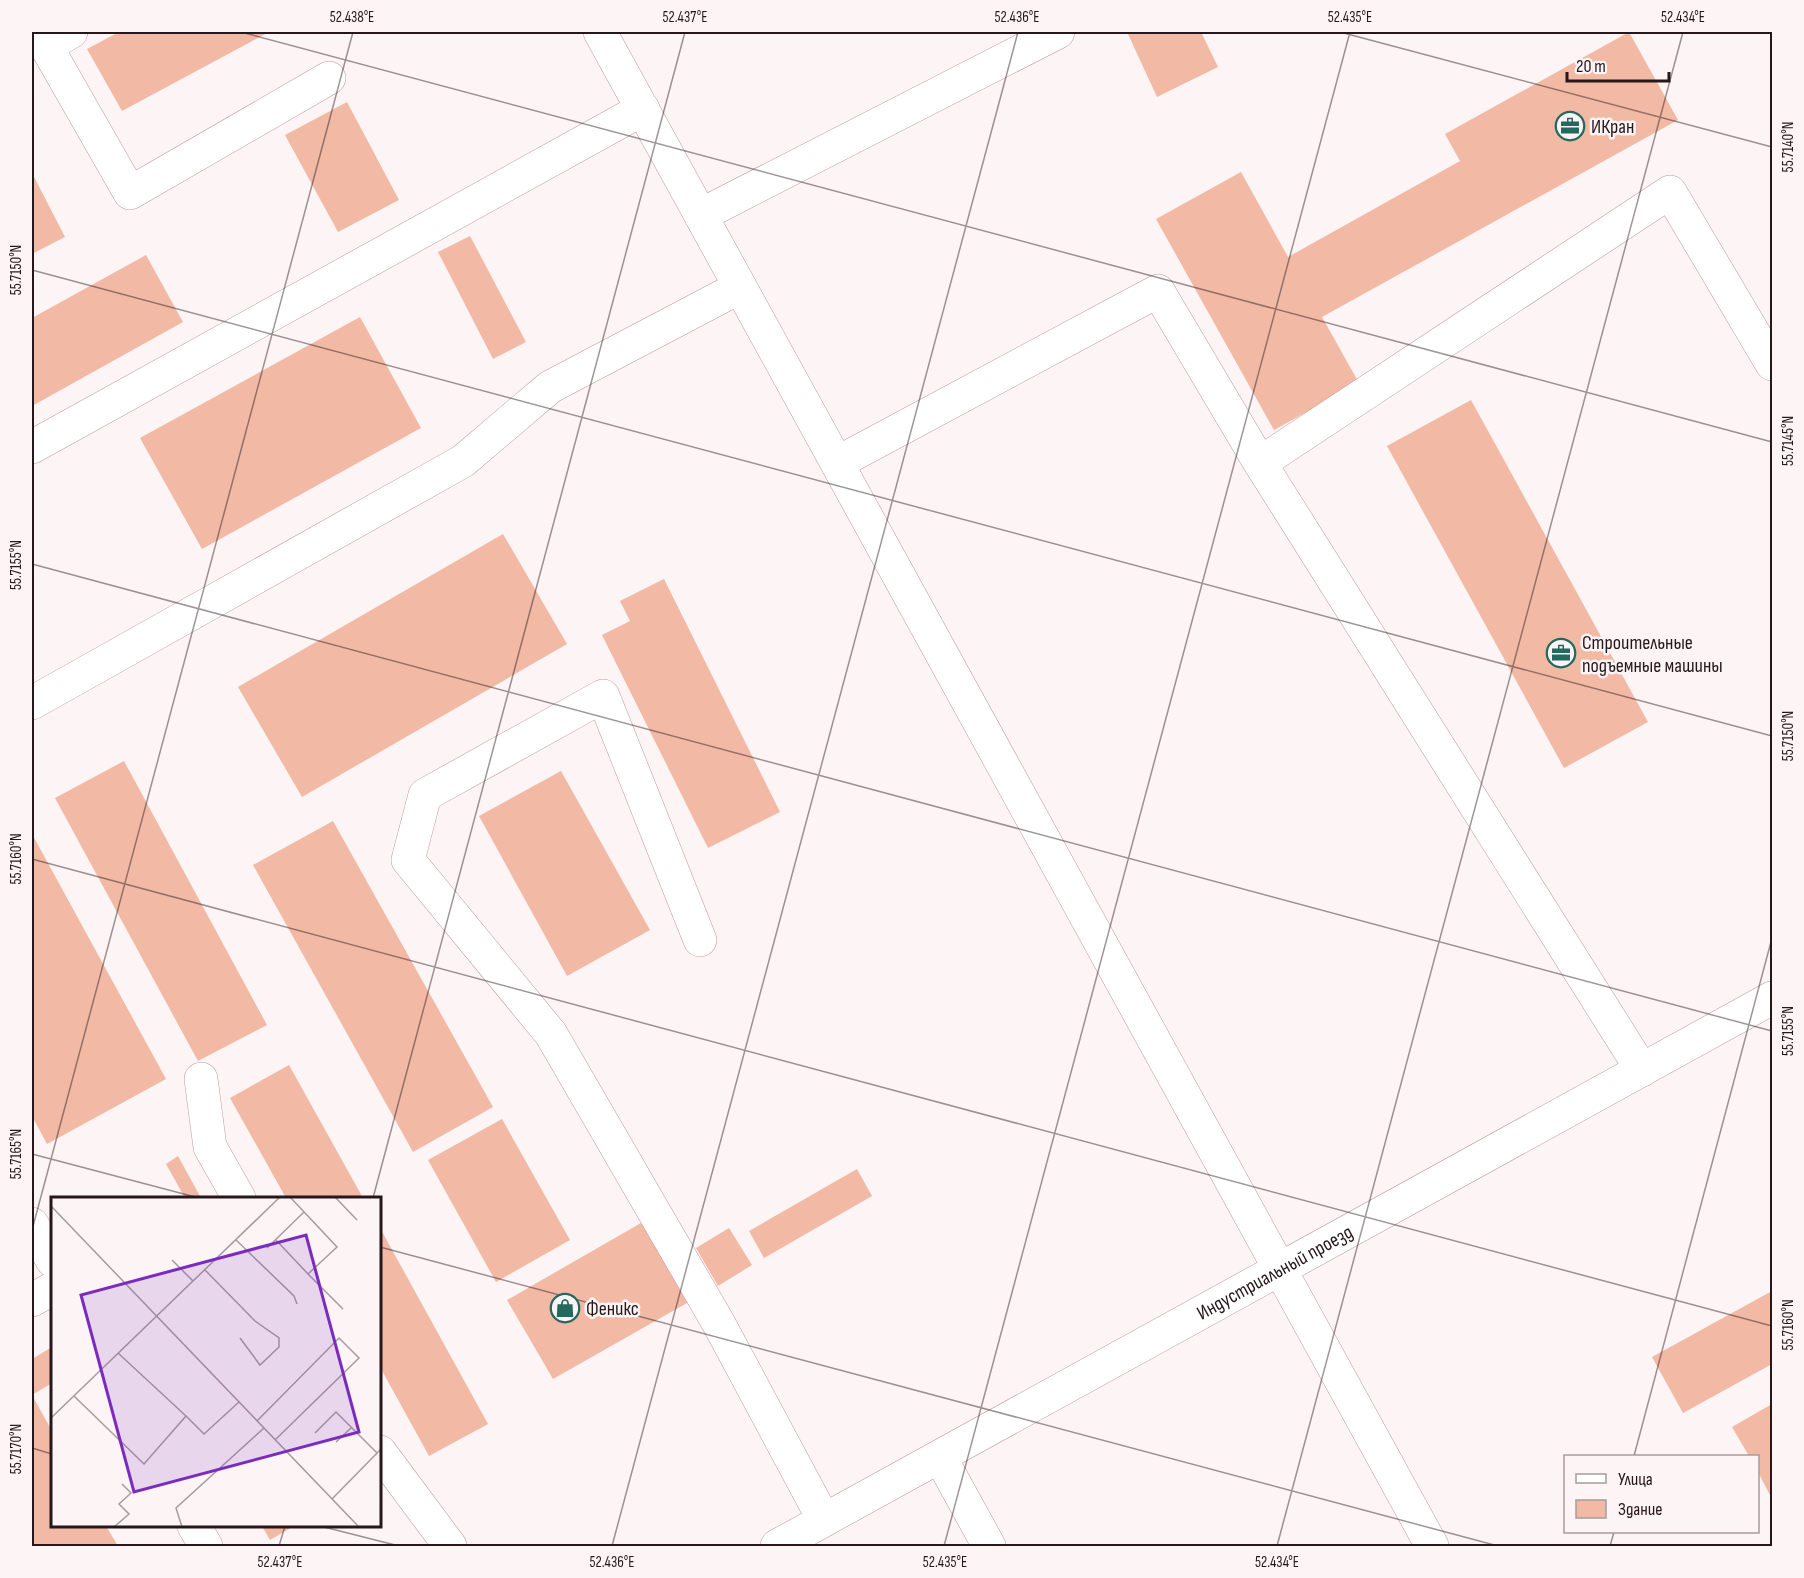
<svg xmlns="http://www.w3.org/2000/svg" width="1804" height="1578" font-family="'Sofia Sans Condensed',sans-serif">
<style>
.building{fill:#f2b9a4}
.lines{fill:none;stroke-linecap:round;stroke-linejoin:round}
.minor-casing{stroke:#bf9aa1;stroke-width:34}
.minor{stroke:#fff;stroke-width:33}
.ticks{fill:none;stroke:#25171a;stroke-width:1.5;stroke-opacity:0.45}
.labels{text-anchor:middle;stroke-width:5;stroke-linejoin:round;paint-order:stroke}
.poi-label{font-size:20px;fill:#25171a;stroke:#fcf4f5;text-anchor:start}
.street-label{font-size:20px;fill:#25171a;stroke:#fcf4f5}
.inset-road{fill:none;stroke:#a69c9d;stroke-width:1.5}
.view{fill:#7b2cbf;fill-opacity:0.15;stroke:#7b2cbf;stroke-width:3}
.inset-edge{fill:none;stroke:#25171a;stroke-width:3}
.neatline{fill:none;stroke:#25171a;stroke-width:2}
.ticks-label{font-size:15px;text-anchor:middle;fill:#25171a}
</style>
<rect width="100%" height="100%" fill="#fcf4f5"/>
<!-- building -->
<g class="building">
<path d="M119,32H269L122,111L87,49Z"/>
<path d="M1133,32H1201L1218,67L1157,97L1128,34Z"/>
<path d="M1629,32L1678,120L1322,317L1359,383L1274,430L1156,219L1241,172L1288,257L1460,161L1445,134Z"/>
<path d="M347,102L399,200L338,232L285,135Z"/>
<path d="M32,173L65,237L32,254Z"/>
<path d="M470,236L526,342L493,359L438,252Z"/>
<path d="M146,255L183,322L32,406V318Z"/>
<path d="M360,317L421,428L202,549L140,438Z"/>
<path d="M1471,400L1648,722L1564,768L1387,446Z"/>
<path d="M503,534L567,644L302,797L238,687Z"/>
<path d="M664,579L780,812L708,848L602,635L630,621L620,601Z"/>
<path d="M124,761L267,1025L198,1061L55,798Z"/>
<path d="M561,771L650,930L567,976L479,816Z"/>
<path d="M333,821L493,1107L413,1152L253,865Z"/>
<path d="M32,834L166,1079L47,1144L32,1116Z"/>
<path d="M289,1065L363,1198H286L230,1098Z"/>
<path d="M502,1119L570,1240L496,1282L428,1160Z"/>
<path d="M178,1156L201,1198H185L166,1164Z"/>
<path d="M857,1169L872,1196L764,1258L749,1231Z"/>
<path d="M648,1219L694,1299L553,1379L507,1300Z"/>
<path d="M380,1228L488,1424L429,1456L380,1367Z"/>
<path d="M729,1228L752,1265L718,1286L696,1248Z"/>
<path d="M1772,1291V1364L1683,1413L1652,1357Z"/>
<path d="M52,1347V1383L32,1395L52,1431V1526H106L118,1546H32V1359Z"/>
<path d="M1772,1404V1499L1758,1472V1456H1749L1732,1427Z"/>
<path d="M262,1526H294L270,1540Z"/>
</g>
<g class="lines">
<!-- minor casing -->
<g class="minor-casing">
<g id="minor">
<path d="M38,32L130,193L329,78"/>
<path d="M600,32L1432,1546"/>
<path d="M46,46L71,32"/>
<path d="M701,215L1058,32"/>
<path d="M32,447L643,109"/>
<path d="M837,463L1158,291L1260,463"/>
<path d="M32,703L463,461L550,387L740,287"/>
<path d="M700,940L603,696L425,795L408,860L551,1034L719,1324L824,1520"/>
<path d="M1642,1070L1260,463L1670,192L1772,364"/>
<path d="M201,1079L210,1147L239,1198"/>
<path d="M32,1224L52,1260"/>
<path d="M32,1300L52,1289"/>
<path d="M380,1452L450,1546"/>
<path d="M940,1457L989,1546"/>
<path d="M194,1526L206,1546"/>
<path id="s1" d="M777,1546L1772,998"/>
</g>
</g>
<!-- minor -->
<use href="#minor" class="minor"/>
</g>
<!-- ticks -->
<path class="ticks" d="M241,32L1772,442M1340,32L1772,147M32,270L1772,736M32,564L1772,1031M32,859L1772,1326M32,1154L199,1198M373,1198L685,32M32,1230L353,32M380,1247L1498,1546M32,1448L52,1454M1634,1456L1772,938M320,1526L399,1546M279,1546L285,1526M612,1546L1018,32M944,1546L1350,32M1277,1546L1683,32M1610,1546L1614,1532"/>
<!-- icons -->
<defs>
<g id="office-ring" transform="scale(1.5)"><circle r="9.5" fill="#fcf4f5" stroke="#23695e" stroke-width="1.5"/><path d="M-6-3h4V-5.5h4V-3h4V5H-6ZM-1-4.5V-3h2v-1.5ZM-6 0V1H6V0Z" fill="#23695e"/></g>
<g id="shop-ring" transform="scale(1.5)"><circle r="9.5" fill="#fcf4f5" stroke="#23695e" stroke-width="1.5"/><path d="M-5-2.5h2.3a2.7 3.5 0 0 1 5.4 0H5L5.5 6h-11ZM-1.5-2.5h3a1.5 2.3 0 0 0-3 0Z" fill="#23695e"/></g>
</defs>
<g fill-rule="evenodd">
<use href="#office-ring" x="1570" y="126"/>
<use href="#office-ring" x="1561" y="653"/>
<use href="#shop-ring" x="565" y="1308"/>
</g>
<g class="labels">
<!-- poi labels -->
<g class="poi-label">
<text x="1591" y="133">ИКран</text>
<text x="1582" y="649">Строительные<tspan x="1582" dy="23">подъемные машины</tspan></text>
<text x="586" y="1315">Феникс</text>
</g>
<!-- street labels -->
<g class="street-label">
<text dy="7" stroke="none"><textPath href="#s1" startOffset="568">Индустриальный проезд</textPath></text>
</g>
</g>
<!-- overview -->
<g transform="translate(51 1197)">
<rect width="330" height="330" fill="#fcf4f5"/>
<path class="inset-road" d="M239,0L286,50L257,77L292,112M284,0L306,23M0,9L308,330M185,43L243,99L246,107M225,43L257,77M216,51L253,15M121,63L142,84M154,73L204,124L228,141V150L209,168L189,141M23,199L93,267L135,219L67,156M135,219L153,237L188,205M0,221L229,0M206,224L288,141L308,161L224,243M264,236L285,215L326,256M285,245L300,231M281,302L330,252M63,330L78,317L68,307L80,296L71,287M131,330L125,311L213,231"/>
<path class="view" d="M255,38L308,235L83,295L30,98Z"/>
<rect width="330" height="330" class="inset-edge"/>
</g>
<!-- border -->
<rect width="1804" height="1578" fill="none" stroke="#fcf4f5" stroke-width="66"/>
<!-- legend -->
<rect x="1564" y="1455" width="195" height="78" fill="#fcf4f5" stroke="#a69c9d" stroke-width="1.5"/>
<rect x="1576" y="1474" width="30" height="9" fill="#ffffff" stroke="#a69c9d" stroke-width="1.5"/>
<text x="1618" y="1485" font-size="18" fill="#25171a">Улица</text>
<rect x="1576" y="1500" width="30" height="18" fill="#f2b9a4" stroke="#a69c9d" stroke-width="1.5"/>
<text x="1618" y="1515" font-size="18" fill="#25171a">Здание</text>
<!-- scale -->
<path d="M1567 72v9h102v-9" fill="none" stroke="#25171a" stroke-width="3"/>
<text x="1576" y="72" font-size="18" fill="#25171a" stroke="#fcf4f5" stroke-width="4.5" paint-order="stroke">20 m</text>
<rect x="33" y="33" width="1738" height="1512" class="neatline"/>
<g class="ticks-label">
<text x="352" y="22">52.438°E</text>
<text x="685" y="22">52.437°E</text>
<text x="1017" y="22">52.436°E</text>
<text x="1350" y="22">52.435°E</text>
<text x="1683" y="22">52.434°E</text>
<text transform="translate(1788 147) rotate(-90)" y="5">55.7140°N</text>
<text transform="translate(16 270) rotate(-90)" y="5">55.7150°N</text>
<text transform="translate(1788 441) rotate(-90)" y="5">55.7145°N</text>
<text transform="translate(16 565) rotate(-90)" y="5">55.7155°N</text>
<text transform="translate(1788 736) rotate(-90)" y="5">55.7150°N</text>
<text transform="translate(16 859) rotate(-90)" y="5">55.7160°N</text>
<text transform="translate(1788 1031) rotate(-90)" y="5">55.7155°N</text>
<text transform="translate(16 1154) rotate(-90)" y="5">55.7165°N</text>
<text transform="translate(1788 1325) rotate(-90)" y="5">55.7160°N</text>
<text transform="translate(16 1449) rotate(-90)" y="5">55.7170°N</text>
<text x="280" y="1567">52.437°E</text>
<text x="612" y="1567">52.436°E</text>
<text x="945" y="1567">52.435°E</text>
<text x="1277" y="1567">52.434°E</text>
</g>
</svg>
